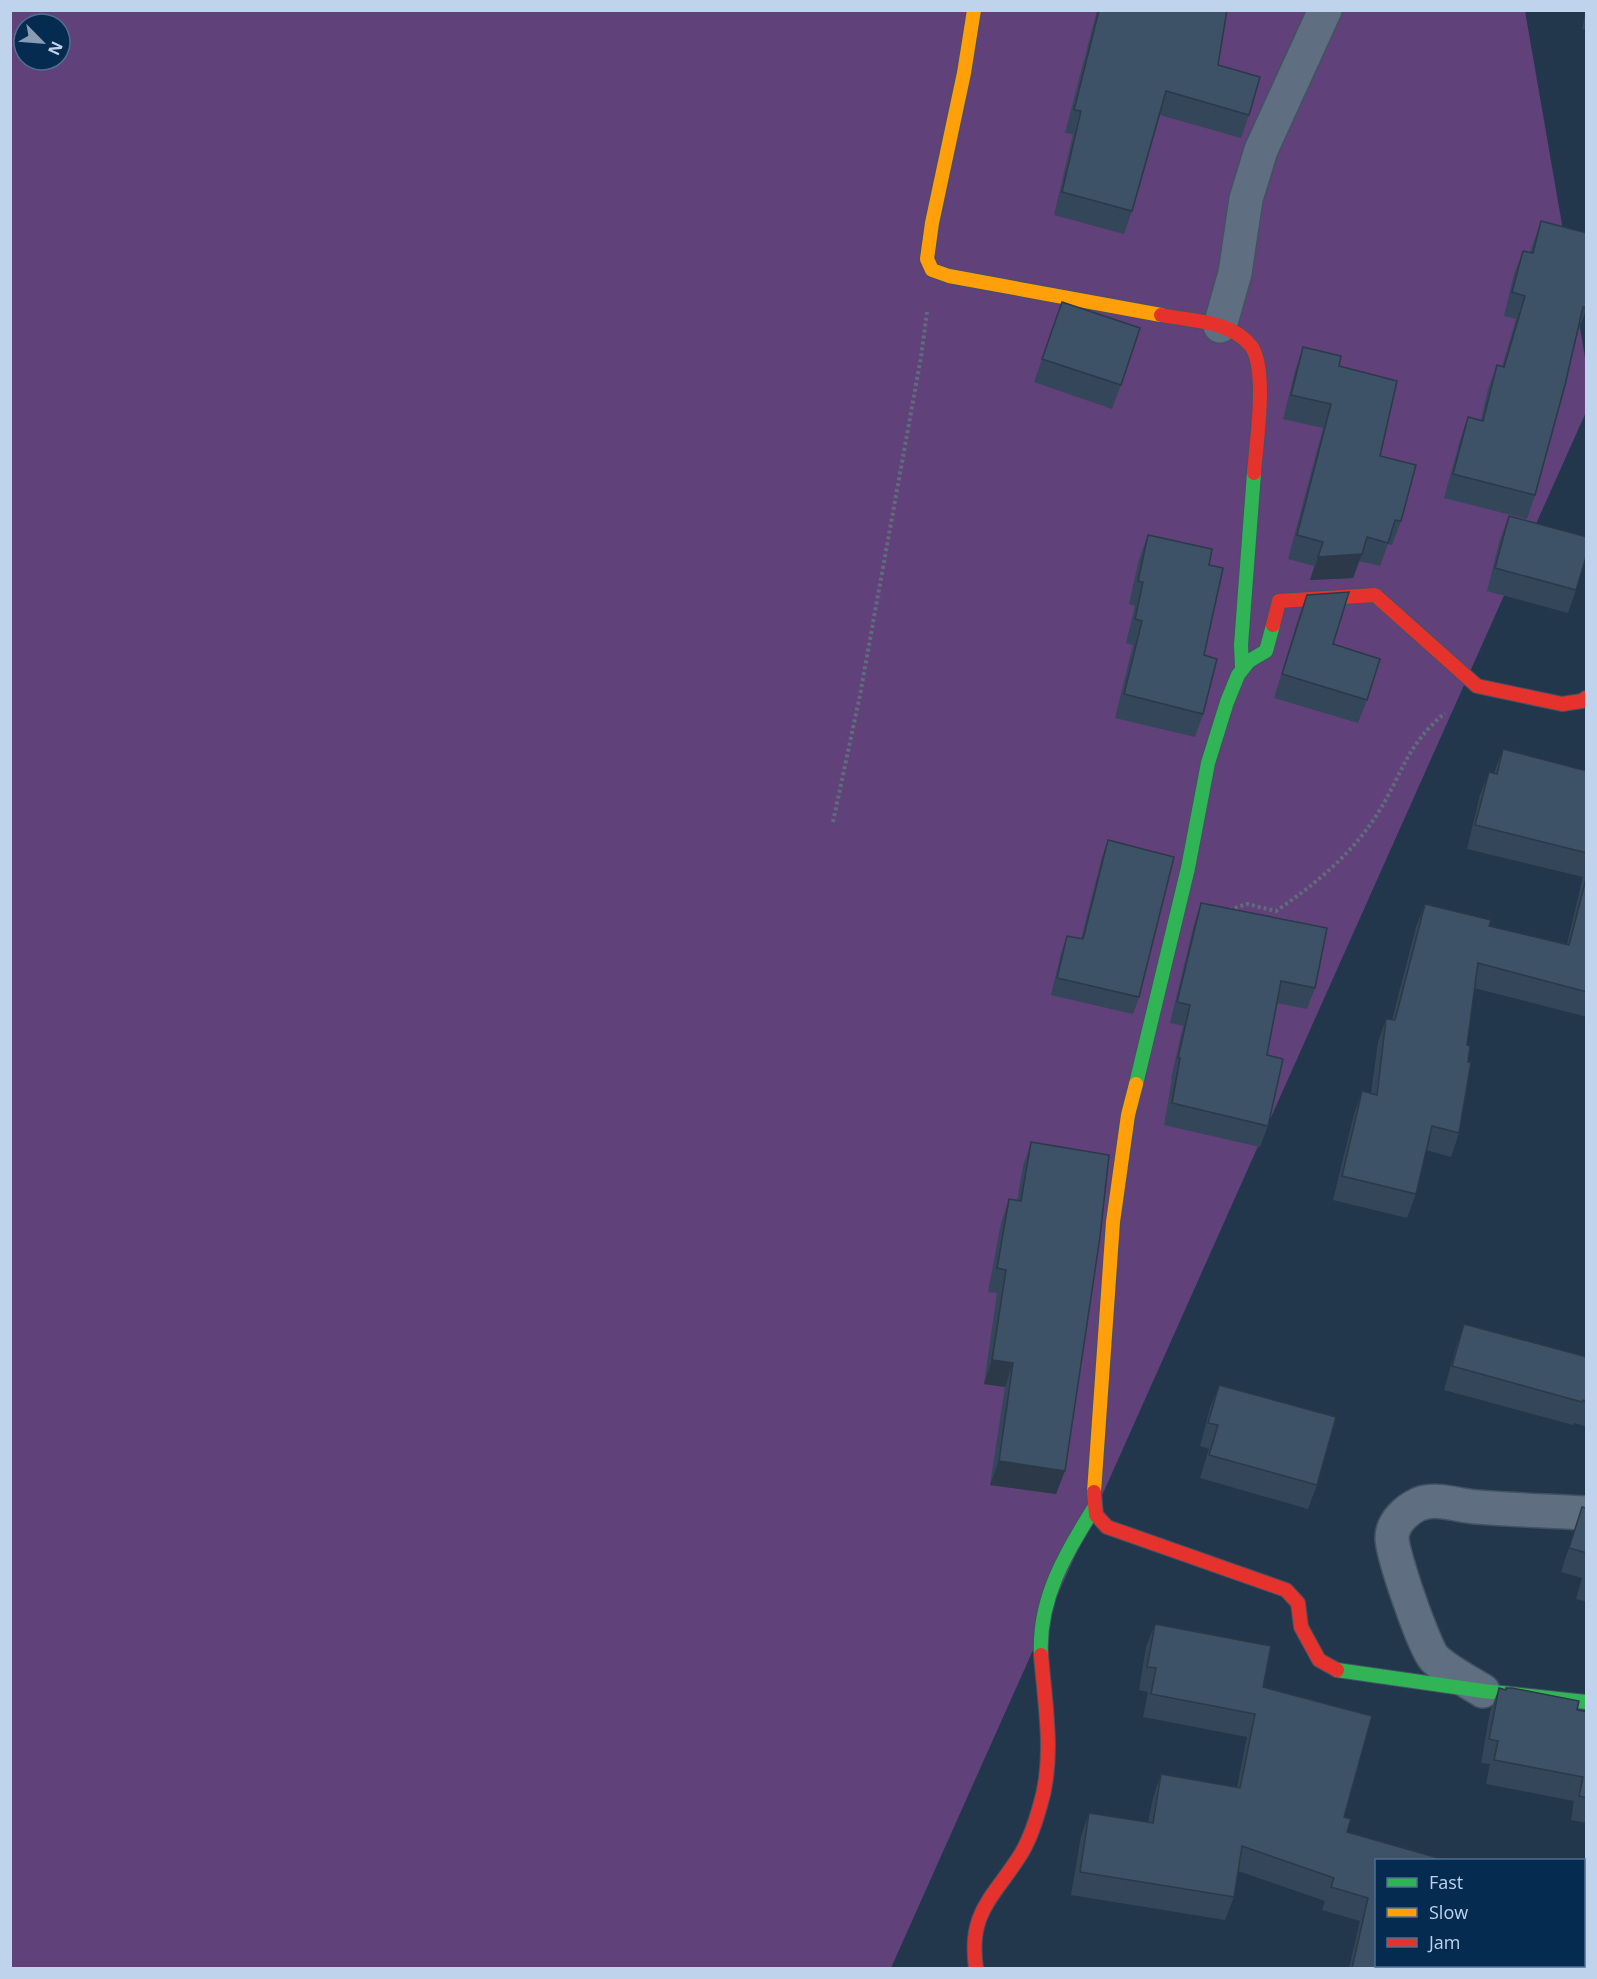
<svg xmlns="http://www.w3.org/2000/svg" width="1597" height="1979" font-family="'Open Sans',sans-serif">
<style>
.green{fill:#614179;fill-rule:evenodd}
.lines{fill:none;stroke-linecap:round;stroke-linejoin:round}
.street-casing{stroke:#425263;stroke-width:36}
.fast-casing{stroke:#425263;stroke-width:16}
.slow-casing{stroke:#425263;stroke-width:16}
.jam-casing{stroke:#425263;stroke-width:16}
.path{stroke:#5e6d7c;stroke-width:4;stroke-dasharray:3 3;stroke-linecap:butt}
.street{stroke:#5f6e80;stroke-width:33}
.fast{stroke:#30b455;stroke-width:14}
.slow{stroke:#ff9f0a;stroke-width:14}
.jam{stroke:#e5322d;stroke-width:14}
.wall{fill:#344659}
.shaded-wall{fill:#2b3948}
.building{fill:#3d5167;stroke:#2b3948;stroke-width:1.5}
</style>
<rect width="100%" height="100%" fill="#22374c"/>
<!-- green -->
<path class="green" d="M11,11H1525L1586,363V412L891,1968H11ZM24,24H60V60H24Z"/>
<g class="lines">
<!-- street casing -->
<g class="street-casing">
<g id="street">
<path d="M1220,326L1235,273L1246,199L1261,150L1325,10"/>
<path d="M1483,1691C1469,1682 1444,1669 1434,1658C1424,1647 1392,1554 1392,1538C1392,1523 1406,1510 1419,1504C1438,1497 1458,1506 1477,1507C1514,1510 1550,1511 1586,1513"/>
</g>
</g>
<!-- fast casing -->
<g class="fast-casing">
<g id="fast">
<path d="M1242,667L1241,645L1254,473"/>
<path d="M1136,1084L1188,868L1208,763L1227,702L1238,675L1249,661L1266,651L1273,625"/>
<path d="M1041,1655C1038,1600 1065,1554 1094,1508"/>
<path d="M1337,1670L1483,1691L1586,1702"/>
</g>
</g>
<!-- slow casing -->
<g class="slow-casing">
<g id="slow">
<path d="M974,10L964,73L932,223L927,259L932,270L949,276L1161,315"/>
<path d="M1094,1492L1113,1222L1128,1115L1136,1084"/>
</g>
</g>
<!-- jam casing -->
<g class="jam-casing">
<g id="jam">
<path d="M1161,315C1181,319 1202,320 1220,326C1232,330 1244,337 1251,346C1268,369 1256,444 1254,473"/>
<path d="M1273,625L1279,601L1375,595L1477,686L1562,704L1582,701L1586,698"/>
<path d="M1094,1492L1096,1515L1107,1527L1286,1590L1298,1603L1301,1627L1319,1660L1337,1670"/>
<path d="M976,1968C968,1913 992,1899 1019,1857C1029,1842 1035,1824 1040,1806C1055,1758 1045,1705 1041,1655"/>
</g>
</g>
<!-- path -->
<g class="path">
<path d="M833,822L860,695L921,357L927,312"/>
<path d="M1229,910L1247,904L1276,911C1314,885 1350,856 1376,816C1402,776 1405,746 1445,713"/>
</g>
<!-- street -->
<use href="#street" class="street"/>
<!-- fast -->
<use href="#fast" class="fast"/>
<!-- slow -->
<use href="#slow" class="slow"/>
<!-- jam -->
<use href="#jam" class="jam"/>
</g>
<!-- wall -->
<g class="wall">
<path d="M1097,10H1227L1218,65L1249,115L1241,138L1160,115L1132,211L1124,234L1054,215L1073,134L1065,133Z"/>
<path d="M1586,10H1587V30L1582,29Z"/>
<path d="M1541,221L1587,233V308L1578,331L1535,495L1527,519L1444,498L1460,440L1468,417L1481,420L1488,389L1497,365L1502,367L1516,319L1504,316L1514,274L1523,251L1530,252Z"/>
<path d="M1062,302L1121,385L1112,409L1034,382Z"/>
<path d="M1303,347L1339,366L1380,456L1401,521L1392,545L1388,544L1380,566L1359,561L1353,578L1310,580L1314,566L1288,559L1323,428L1283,419L1295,371Z"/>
<path d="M1509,516L1576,590L1568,613L1487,591L1500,539Z"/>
<path d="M1148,535L1209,565L1204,655L1203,714L1195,737L1115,718L1133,645L1126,643L1135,606L1129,604L1139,559Z"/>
<path d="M1307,595L1333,644L1367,700L1358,723L1274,698L1298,619Z"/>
<path d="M1503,749L1587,771V1017L1474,988L1467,1045L1459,1133L1451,1157L1426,1150L1416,1194L1407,1218L1333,1200L1354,1114L1362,1091L1371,1093L1378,1042L1386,1019L1392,1020L1416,927L1425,904L1489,926L1567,944L1583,877L1467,849L1480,795L1489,772L1494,773Z"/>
<path d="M1108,840L1139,997L1133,1014L1051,995L1061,953L1067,936L1081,939L1102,857Z"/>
<path d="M1201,903L1315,988L1307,1009L1277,1003L1267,1055L1268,1126L1260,1147L1164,1125L1172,1079H1171L1183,1026L1170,1023L1194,924Z"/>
<path d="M1031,1142L1056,1494L990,1485L1005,1387L984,1384L997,1293L988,1292L1001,1223L1009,1199L1017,1201L1023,1166Z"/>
<path d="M1464,1324L1587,1357V1427L1574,1423L1573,1425L1444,1390L1456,1347Z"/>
<path d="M1219,1385L1317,1485L1308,1509L1200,1478L1209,1449L1200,1446L1210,1408Z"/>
<path d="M1582,1507L1587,1508V1602L1576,1599L1582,1578L1561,1572Z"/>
<path d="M1155,1624L1263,1687L1344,1817L1347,1832L1445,1860L1377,1965L1512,1968H1349L1360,1921L1322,1910L1325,1901L1238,1871L1234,1897L1225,1920L1071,1895L1081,1836L1089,1813L1148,1823L1153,1798L1161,1774L1237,1787L1247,1737L1143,1717L1148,1692L1139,1690L1146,1647Z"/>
<path d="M1499,1688L1577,1710L1587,1712V1823L1571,1820L1574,1801L1486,1784L1490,1764L1481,1763L1490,1712Z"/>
</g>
<!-- shaded-wall -->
<g class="shaded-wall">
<path d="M1362,554L1353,578L1310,580L1318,557Z"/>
<path d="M992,1360L1013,1363L1005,1387L984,1384Z"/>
<path d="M999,1461L1065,1471L1056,1494L990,1485Z"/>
</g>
<!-- building -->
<g class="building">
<path d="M1099,10H1227L1218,65L1260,77L1249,115L1166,91L1132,211L1062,192L1081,111L1074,110Z"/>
<path d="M1541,221L1587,233V308L1583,307L1565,385L1535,495L1453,474L1468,417L1483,421L1497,365L1504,367L1525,296L1512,292L1523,251L1533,253Z"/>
<path d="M1062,302L1140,328L1121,385L1042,359Z"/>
<path d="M1303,347L1341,356L1339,366L1397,381L1380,456L1416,465L1401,521L1395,520L1388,543L1367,537L1362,554L1318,557L1323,542L1297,535L1331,404L1291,395Z"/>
<path d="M1509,516L1587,537V554L1576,590L1495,568Z"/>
<path d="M1148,535L1212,549L1209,565L1223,568L1204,655L1217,659L1203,714L1124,694L1142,621L1135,619L1143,582L1138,581Z"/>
<path d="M1349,592L1333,644L1380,659L1367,700L1282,674L1307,595Z"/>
<path d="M1503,749L1587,771V853L1475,825L1489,772L1497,774Z"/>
<path d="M1108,840L1174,857L1139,997L1057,978L1067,936L1083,939Z"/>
<path d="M1587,875V992L1478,963L1467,1045L1470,1046L1468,1062H1471L1459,1133L1432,1126L1416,1194L1342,1176L1362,1091L1377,1095L1386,1019L1395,1020L1425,904L1491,920L1489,926L1569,945Z"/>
<path d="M1201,903L1327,928L1315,988L1281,981L1267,1055L1283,1059L1268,1126L1172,1103L1180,1058H1178L1190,1005L1177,1002Z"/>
<path d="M1031,1142L1109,1155L1100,1237L1065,1471L999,1461L1013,1363L992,1360L1006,1270L997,1268L1009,1199L1021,1201Z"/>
<path d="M1464,1324L1587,1357V1401L1583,1400L1582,1402L1452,1366Z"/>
<path d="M1219,1385L1336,1417L1317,1485L1209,1455L1218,1425L1208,1423Z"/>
<path d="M1582,1507L1587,1508V1553L1569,1548Z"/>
<path d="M1155,1624L1271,1646L1263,1687L1372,1716L1344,1817L1351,1819L1347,1832L1445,1860H1377V1965H1503L1512,1968H1352L1368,1898L1331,1887L1334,1878L1242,1846L1234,1897L1080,1872L1089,1813L1153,1823L1161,1774L1240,1788L1255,1714L1151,1694L1156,1668L1147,1667Z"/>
<path d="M1499,1688L1506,1690V1688H1512L1579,1701L1577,1710L1587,1712V1798L1579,1796L1583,1777L1494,1760L1498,1741L1489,1739Z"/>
</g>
<!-- border -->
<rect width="1597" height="1979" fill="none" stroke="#bfd4ec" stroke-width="24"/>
<!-- legend -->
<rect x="1375" y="1859" width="210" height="108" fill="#062b51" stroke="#506f8f" stroke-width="1.5"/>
<rect x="1387" y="1878" width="30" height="9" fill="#30b455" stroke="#506f8f" stroke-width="1.5"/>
<text x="1429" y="1889" font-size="18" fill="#bfd4ec">Fast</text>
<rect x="1387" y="1908" width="30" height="9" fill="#ff9f0a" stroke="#506f8f" stroke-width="1.5"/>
<text x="1429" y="1919" font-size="18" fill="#bfd4ec">Slow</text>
<rect x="1387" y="1938" width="30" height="9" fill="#e5322d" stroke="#506f8f" stroke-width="1.5"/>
<text x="1429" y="1949" font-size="18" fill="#bfd4ec">Jam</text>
<!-- north arrow -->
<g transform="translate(42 42) rotate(115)"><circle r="28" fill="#062b51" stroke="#506f8f" stroke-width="1.5"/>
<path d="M0-4.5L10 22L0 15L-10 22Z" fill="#889db4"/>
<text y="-9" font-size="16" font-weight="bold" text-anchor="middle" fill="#bfd4ec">N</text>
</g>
</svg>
